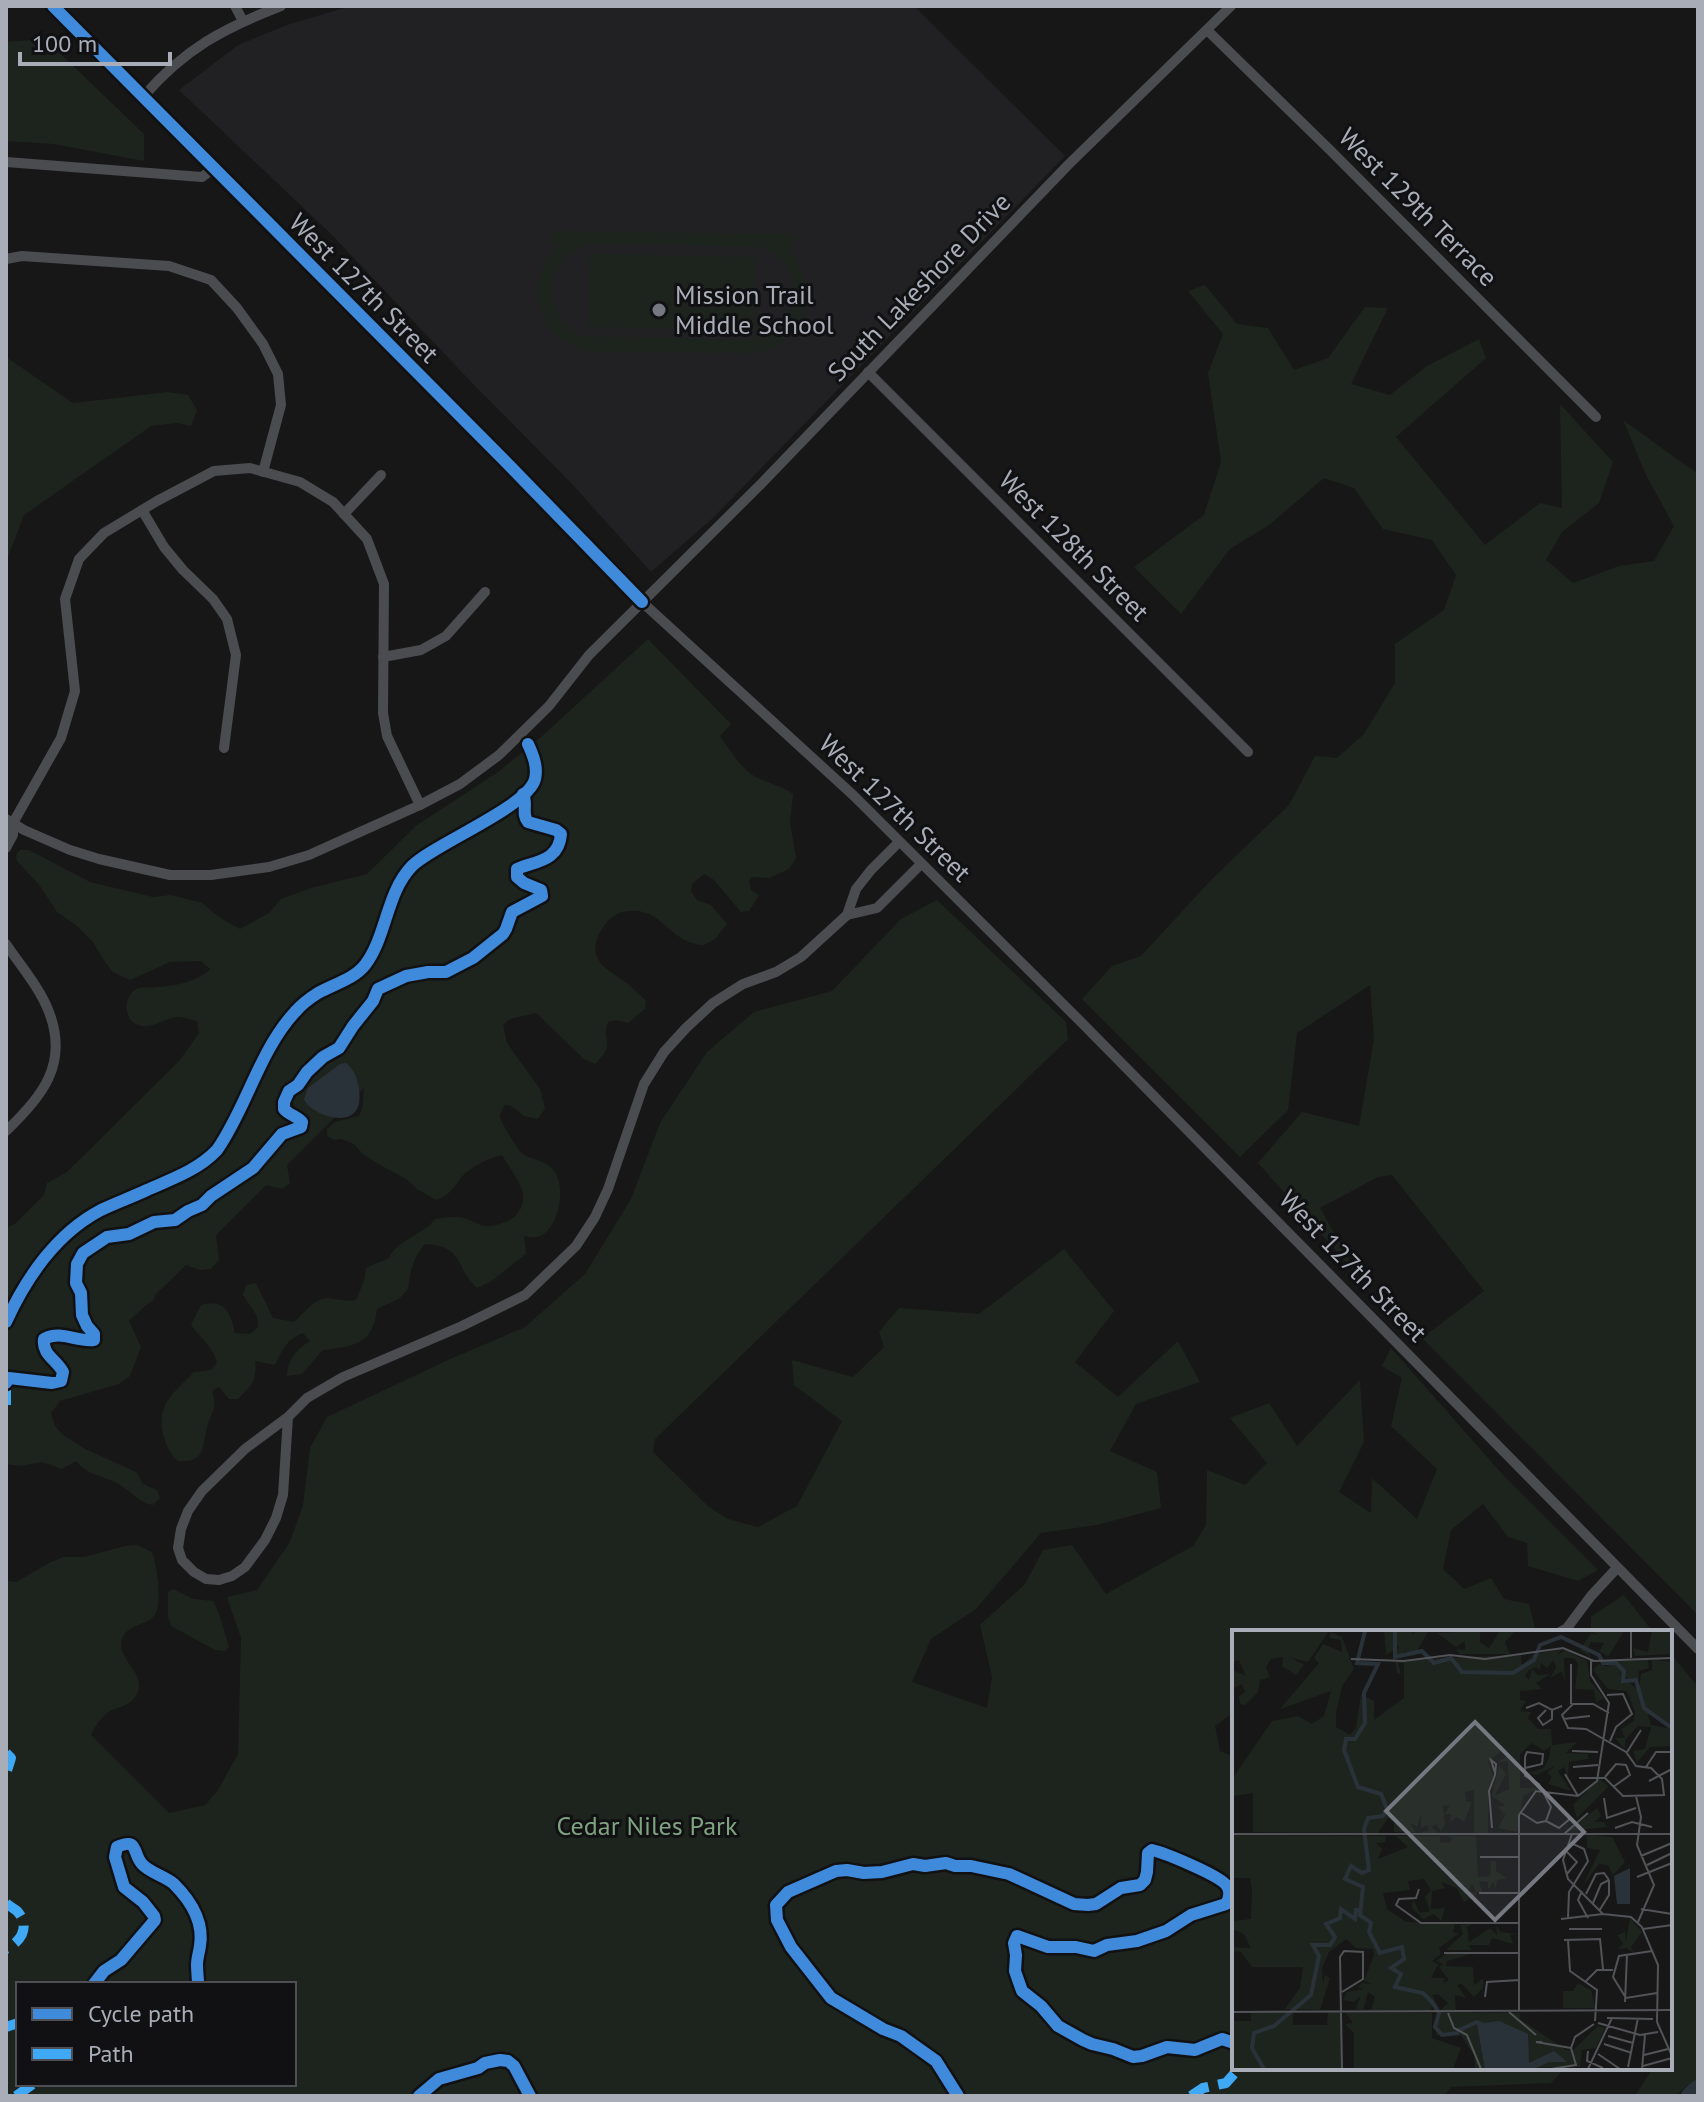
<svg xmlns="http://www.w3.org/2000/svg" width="1704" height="2102" font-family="'PT Sans',sans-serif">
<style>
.built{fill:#212123}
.green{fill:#1d241e;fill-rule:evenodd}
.water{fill:#2a3239}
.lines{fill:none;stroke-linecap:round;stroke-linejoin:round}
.river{stroke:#2a3239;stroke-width:18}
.minor{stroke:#4b4c50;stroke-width:10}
.quiet{stroke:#3fa9f5;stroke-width:10;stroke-dasharray:20 10;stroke-linecap:butt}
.cycleway-casing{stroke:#111113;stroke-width:17}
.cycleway{stroke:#408adc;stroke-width:12}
.poi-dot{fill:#757880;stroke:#111113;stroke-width:3}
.labels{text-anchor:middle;stroke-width:6;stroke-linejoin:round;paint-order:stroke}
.street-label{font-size:26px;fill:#a8adb8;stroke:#111113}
.poi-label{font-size:26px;fill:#a8adb8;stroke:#111113;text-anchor:start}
.park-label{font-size:26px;fill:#7fa381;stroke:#111113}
.inset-river{fill:none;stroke:#2a3239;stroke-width:4}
.inset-road{fill:none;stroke:#515357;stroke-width:2}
.view{fill:#757880;fill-opacity:0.15;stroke:#757880;stroke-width:4}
.inset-edge{fill:none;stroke:#a8adb8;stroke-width:4}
</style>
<rect width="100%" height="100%" fill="#171717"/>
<!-- built -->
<path class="built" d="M351,6H914L1065,156L713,518L651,572L573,485L473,384L332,235L179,90L238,45L287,25Z"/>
<!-- green -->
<g class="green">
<path d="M45,39L144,134V161L54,144L6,141V42Z"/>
<path d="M553,231L794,234V247H786C821,286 811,339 758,353L595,352C540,347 517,282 560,245L553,244ZM592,244L751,246C809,252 807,330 748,340L583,336C538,318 543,252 592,244Z"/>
<path d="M590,254L755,257L754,330L589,327Z"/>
<path d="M1205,285L1237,324L1268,328L1294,370L1328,358L1365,307L1388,308L1351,384L1390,395L1427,366L1479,339L1486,358L1396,437L1485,545L1540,503L1562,508L1560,404L1613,462L1599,503L1562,532L1546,560L1573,583L1619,566L1654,561L1674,526L1646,475L1623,420L1698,474V1615L1422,1338L1484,1291L1392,1175L1378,1177L1320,1208L1358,1275L1258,1163L1302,1112L1359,1126L1374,1039L1370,985L1297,1033L1288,1110L1240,1157L1082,999L1112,966L1141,956L1211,880L1289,805L1315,756L1337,758L1364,734L1395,683V644L1444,610L1456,575L1432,540L1383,529L1354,488L1324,478L1269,525L1230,549L1181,614L1134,567L1204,515L1221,462L1208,373L1223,334L1188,291Z"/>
<path d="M6,353L9,359L73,403L168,392L188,395L197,410L191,426L177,423L151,426L24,515L6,562Z"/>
<path d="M648,639L731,724L720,736C731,751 741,770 758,778C771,784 782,786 793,794L790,822L796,858L789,869L769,878L752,877L749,881L751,890L759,895L749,911L741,912L714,880L704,874L692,884L691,891L697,900L711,905L727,924L716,938L704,945C666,943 663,903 622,912C612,915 605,923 600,932C586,962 607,968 628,984C634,989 640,995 646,1001L645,1009L628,1023L617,1020L608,1022C600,1043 618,1041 595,1064L584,1059L536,1013L510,1019L503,1025L507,1043L540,1089L545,1108L538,1119L524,1116L511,1106L505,1105C503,1108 500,1113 500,1117C500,1121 518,1150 522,1153C532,1161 547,1160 555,1172C566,1188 559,1232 537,1237C533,1238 529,1237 524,1236L526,1254L490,1282L477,1288C454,1267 465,1246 425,1244C413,1258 410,1271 408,1289L400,1298L377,1309C373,1345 354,1346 323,1350L302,1374L287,1376C287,1360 297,1349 310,1341L303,1333C287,1339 282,1350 275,1365L255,1361C257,1381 252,1385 238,1399H229L219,1387L212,1391C218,1410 211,1411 207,1428C202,1446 206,1463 178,1461C169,1452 166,1446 163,1433C156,1404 176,1391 194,1372L211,1370L217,1363C213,1346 201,1339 191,1325L201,1305C226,1299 230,1312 235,1333L250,1334L258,1327L257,1316L243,1295L246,1285L256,1283L273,1318L294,1322C304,1313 315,1298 328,1298C338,1299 345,1302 356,1300L364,1281L366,1268L389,1258C397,1240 423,1235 435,1219C446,1217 456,1216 467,1219C472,1221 479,1225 485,1226C493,1227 508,1222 514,1217C536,1196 513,1175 502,1155C490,1157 469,1168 461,1178C453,1188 449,1196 436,1200L417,1189L406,1179L375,1162L362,1153L354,1144L341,1139L334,1140L327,1136V1129L335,1122L359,1116L362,1109L364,1088L287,1165L290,1183L282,1189L266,1185L216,1235L219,1260L211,1269L200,1270L186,1265L155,1295L154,1300L146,1305L129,1321L141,1347L130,1376L119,1384L60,1401L51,1413L55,1426L63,1435L85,1449L136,1472L143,1484L157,1490L160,1498L153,1505C135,1501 130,1489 115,1482C98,1474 89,1476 76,1461L62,1469L42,1462L21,1466L6,1464V1228L15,1224L44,1195L47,1183L67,1172L180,1060L199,1033L197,1021C191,1020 185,1017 178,1017C164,1017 150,1032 136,1024C122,1017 124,993 139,988C144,987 152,988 158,987C172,987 202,980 210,969L201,961L170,962L130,980L113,972L105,962L93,942L76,925L57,912L40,886L17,861L16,855L20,850H29L90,882L153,897L171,895L202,903L219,917L240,929L269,913L281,899L311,888L367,874L417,825L498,772L540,738Z"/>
<path d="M937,900L1066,1022L1068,1039L655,1439L653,1452L709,1507L728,1519L758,1527L797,1506L842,1421L794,1385L792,1360L853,1377L884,1347L879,1332L899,1308L979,1314L1064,1249L1114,1311L1075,1362L1118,1397L1178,1341L1200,1382L1136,1404L1110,1451L1157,1472L1161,1508L1097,1525L1041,1533L976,1609L931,1639L912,1682L987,1708L992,1677L980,1625L1025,1584L1043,1550L1072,1545L1106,1594L1193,1546L1206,1525L1207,1470L1245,1485L1267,1463L1230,1418L1269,1403L1297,1446L1360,1380L1364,1442L1339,1492L1371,1513L1372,1478L1417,1519L1437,1469L1391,1426L1402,1378L1382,1366L1391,1348L1504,1476L1598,1570L1578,1581L1528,1566L1527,1543L1508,1537L1483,1504L1451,1530L1443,1569L1464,1589L1491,1578L1504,1599L1529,1604L1536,1632H1234V1712L1215,1726L1220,1751L1234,1757V2068H1565L1551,2083L1451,2087L1444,2096H6V1581L16,1582L49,1563L63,1557H84L125,1546L137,1545L152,1552C157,1566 164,1609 152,1618C142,1626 127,1625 122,1639C115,1660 149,1673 136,1696C130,1706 120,1706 110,1711C101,1717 95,1726 91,1735L169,1813L205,1805L218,1790L238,1754L241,1638L227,1597L257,1590L290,1542L303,1505L310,1448L327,1417L448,1360L525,1327L585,1274L631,1199L660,1123L707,1052L754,1012L832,991L901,919ZM18,1984H294V2084H18Z"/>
<path d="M173,1589L193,1599L213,1601L219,1614L229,1647L225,1651L215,1650L171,1626L168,1616V1592Z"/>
<path d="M1624,1595L1653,1632H1591V1617Z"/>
<path d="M1670,1653L1698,1687V2081L1686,2087L1675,2096H1635L1653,2068H1670V2005L1673,1993L1670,1989Z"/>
</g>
<!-- water -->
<path class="water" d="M346,1063C354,1070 356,1075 358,1085C370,1136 311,1117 304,1099L308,1088L340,1064Z"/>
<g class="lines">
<!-- river -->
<path class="river" d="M1690,2096L1698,2089"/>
<!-- minor -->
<g class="minor">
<path d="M53,6L502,458L642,602L853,795L1083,1024L1698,1649"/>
<path d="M235,6L243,21"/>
<path d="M1207,30L1330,150L1596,417"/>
<path d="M143,97C184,49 224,28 281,6"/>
<path d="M6,162L202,177L214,168"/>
<path d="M6,259L22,256L169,266L211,280L237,308L263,344L278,374L281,405L263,472"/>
<path d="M868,372L1248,752"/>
<path d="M142,510L164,547L183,570L213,599L227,619L236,655L224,748"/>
<path d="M344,514L381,475"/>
<path d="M383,657L421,650L446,636L485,592"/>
<path d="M6,819L24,830L70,850L99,859L170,875H211L269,867L309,855L420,805L460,784L499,755L549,706L589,655L762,483L1069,164L1231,6"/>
<path d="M899,842L871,870L856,889L847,915L877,908L921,864"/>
<path d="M6,848L13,835V823L61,738L75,691L65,599L79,559L104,533L157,501L214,471L250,468L300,482L333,502L367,539L384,584L383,713L387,736L420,805"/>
<path d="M6,944C20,965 40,988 49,1012C69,1064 42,1097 6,1131"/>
<path d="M288,1417L283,1495L276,1518L265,1540L245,1567L232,1576L219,1580L206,1579L194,1572L182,1560L178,1548L181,1529L188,1511L202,1491L245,1449L288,1417L307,1398L343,1377L462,1326L525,1295L576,1246L595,1217L608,1189L644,1084L664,1052L686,1028L713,1003L743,984L776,972L801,957L847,915"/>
<path d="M1560,1632L1567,1628L1591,1596L1617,1568"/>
</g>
<!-- quiet -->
<g class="quiet">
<path d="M6,1385V1410"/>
<path d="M6,1753L11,1758L6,1774"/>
<path d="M6,1903C9,1906 13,1908 17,1911C31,1926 21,1942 6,1949"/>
<path d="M6,2027L18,2023"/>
<path d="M16,2096L33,2084"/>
<path d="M1191,2096L1203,2088L1226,2083L1239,2068"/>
</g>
<!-- cycleway casing -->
<g class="cycleway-casing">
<g id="cycleway">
<path d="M53,6L502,458L642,602"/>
<path d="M6,1322C26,1278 57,1233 101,1210C116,1203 132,1197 147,1190C172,1179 198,1170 217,1150C247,1107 259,1051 295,1012C301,1005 310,998 318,993C334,984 354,979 365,965C387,936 386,893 412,866C434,844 528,807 535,779C538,767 533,755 528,744"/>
<path d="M6,1383L9,1378L52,1383L61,1381L63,1372C56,1359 42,1355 44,1339C61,1330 76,1342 94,1340V1334L87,1326L82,1315L81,1293L76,1283L77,1264L83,1253L107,1237L129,1234L154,1222L175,1220L188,1211L202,1205L211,1196L253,1168L282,1134L301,1127L302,1122C297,1116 289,1115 284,1109V1102L289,1091L298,1085L307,1072L323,1057L339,1048L353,1026L373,1001L378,989L406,976L428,972H446L473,958L503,934L506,929L512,912L542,896L541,890L524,883L517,877V869C536,861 559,861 561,834L556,830L528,822C521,814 528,804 523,794"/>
<path d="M94,1984L104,1971L121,1960L155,1920L154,1916L143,1902L124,1887L115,1857L117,1847C139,1837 132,1853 142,1864C150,1873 165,1876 174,1884C191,1901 204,1922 200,1946C199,1953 197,1958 197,1965C197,1971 198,1978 198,1984"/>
<path d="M419,2096L439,2079L478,2068L485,2063L500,2060L508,2061L514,2066L530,2096"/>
<path d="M958,2096L936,2061L901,2036L883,2029L831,1998L791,1947L777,1920L776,1905L788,1892L836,1871L847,1870L864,1873L882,1872L913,1864L925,1866L946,1863L955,1866H971L1009,1874L1074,1904L1088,1905L1096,1904L1121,1888L1140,1885L1145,1880L1147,1872L1148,1853L1152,1850C1165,1853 1221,1876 1227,1886C1231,1892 1229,1899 1226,1904L1191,1915L1166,1931L1137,1941L1107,1945L1094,1951L1076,1947H1048L1017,1936L1014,1943L1016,1955L1015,1971L1022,1991L1041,2006L1058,2026L1083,2040L1092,2044L1113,2049L1133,2057L1142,2056L1167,2047L1195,2050L1222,2039L1234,2043"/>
</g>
</g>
<!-- cycleway -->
<use href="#cycleway" class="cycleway"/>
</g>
<!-- markers -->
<circle class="poi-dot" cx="659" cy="310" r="8"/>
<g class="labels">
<!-- street labels -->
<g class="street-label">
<text transform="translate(1418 207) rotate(45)" y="9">West 129th Terrace</text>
<text transform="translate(919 287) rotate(-46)" y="9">South Lakeshore Drive</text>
<text transform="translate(364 288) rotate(45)" y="9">West 127th Street</text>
<text transform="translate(1074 546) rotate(45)" y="9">West 128th Street</text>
<text transform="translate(895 808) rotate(44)" y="9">West 127th Street</text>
<text transform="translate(1353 1266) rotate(46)" y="9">West 127th Street</text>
</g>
<!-- poi labels -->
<g class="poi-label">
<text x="675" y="304">Mission Trail<tspan x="675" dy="30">Middle School</tspan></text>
</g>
<!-- park labels -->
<g class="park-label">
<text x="647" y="1835">Cedar Niles Park</text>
</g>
</g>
<!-- overview -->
<g transform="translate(1232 1630)">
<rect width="440" height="440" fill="#171717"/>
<path d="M97,1L76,32L59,28L72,35L64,45L50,36L51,27L39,29L34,37L38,47L28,50L26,62L13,75L8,74L7,66L13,62L10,54L0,59L1,40L14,46L7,30L0,32V2ZM152,1H162L163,8L164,1H181L171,25H161L167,18L162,8L165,18L154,25ZM185,1L196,2L182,26L173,22L177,6ZM248,1V12L257,18L268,1H283L273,12L278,24H227L224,19L233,20V11L224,17L205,3ZM358,1H392L376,27L367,21L372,13L359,12L355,20L359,27L348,20L359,3L367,5ZM420,1H440V24L403,26L401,18L416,22ZM99,2L110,7L122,39L110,56L104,83V97L118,105L124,98L129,64L142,71V90L172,68V33H166L169,44L165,43L163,30L289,25L290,35L301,25L330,19L315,38L309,33L308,40L304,37L297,40L293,46L297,50L300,39L306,45L318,44L304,53L310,59L288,61V70L294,71L288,81L299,82L296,88L306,99H319L320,115L345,112L334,123L356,124V129L337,132L336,147L332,137L326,141L339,161L316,154L320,147L315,143L324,135L305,145L296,143L312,138L317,128L319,116L312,121L300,113L288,124V158H307L291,166L285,202L266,198L273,185L266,177L273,175L260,166L267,135L274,144L262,166L277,159L276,131L266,132L276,125L272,119L256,132L261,145L256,160V204L242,203V160L233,162L234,171L240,172L232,192L225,187L218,192L219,184H213L218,175L211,176L213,195L209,201L204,194L199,197L207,203H187L197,200L195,195L189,198V184L185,197L178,193L184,203L162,202V192L156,188L146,203L21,202V163L2,166L0,149L40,91L66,86L80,94L92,86L99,61L48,79L87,33L82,28L91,14L110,22L109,10L97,8ZM333,20L355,31L358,51L372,68L364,72L362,60L343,59L346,34L342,28H332L333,54L330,41L318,48L324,38L321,28ZM416,30L417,38L407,41L406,54L369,32ZM420,30L440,32V95L414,77L419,95L440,99V116L418,117L405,132L401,121L413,119L419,97L406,96L393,110V119L389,115L383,108H393L389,99L402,91L403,82L395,61L376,59L361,40L367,34L382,39L407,61L409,44L420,40ZM367,149L377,156L345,188L341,175ZM365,178L369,186L362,192H372L375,197L336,201ZM0,205L154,206L153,212L144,213L150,219L146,229L176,217L164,206H208V212L218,213L220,208L215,206H244L246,247L258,246L259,231H264V241L275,248L265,250L264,258L261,252L256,260V252L247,251L250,262H244L240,253L237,261L246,264L232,272L225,258L209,252L213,258L200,261L199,279L213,278L209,291L202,284L191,289L180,278L181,269L188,283L198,281L193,267L199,260L192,249L176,251L178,260L151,263L155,279L174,292L223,294L221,302L226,304L207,318L209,324L200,331L206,334L199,348H213L211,353L217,350L207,337L211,334L204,331L214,324H239L215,331L214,336L241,337L242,355L251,348V358L242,367L230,354L225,355L234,368L223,365L224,381L209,380L216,373L206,364L200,365L208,380L200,375L199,380H139L143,367L136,362L131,380L124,379L128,367L122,372L111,370L115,362L131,359L126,357L130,353L140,354L132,351L142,325L141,319L124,318L114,309L97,322L90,338L91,354L93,345L98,348L88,380L53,379L68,358L71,337H20L9,322L0,321V317L19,318L12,304L0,299V291L19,289L20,260L18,248H0ZM359,205L380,207L393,232L381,245L376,235L367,234L351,255L368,220L355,218V207L345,208ZM398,288L410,302L399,317L402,324L395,318L386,319L391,313L385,305L393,302L394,312ZM240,294L235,297L237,312L258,298L265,305L264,295L269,302L285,304L278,305L281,314L260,308L257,315H237L239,320H214L231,304L228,295ZM346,353L359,360L363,378H331V361H341ZM19,382H61V395H95L96,382H109L110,439H0V391H19ZM206,382L288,383V389L334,420H341L366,396L373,398L364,418L350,420L348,437L243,439V427L229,405H204ZM114,383H200V408L229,418L221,439H122V403L113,394L121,393Z" fill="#1d241e"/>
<path d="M398,238V274H385L382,246ZM267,391L296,404L297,433L322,421L335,432H317L302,439H253L245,394Z" fill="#2a3239"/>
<path class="inset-river" d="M133,1L125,33L146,34L132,63L133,93L123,109H114L112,120L126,157L149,164L155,179L151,186L136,188L132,199L137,240L130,243L119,236L113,249L131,257L128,285L139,293L137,302L148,323L170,317L172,329L159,338L169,344L163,357L191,363L200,372L207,383L203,397L210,405L227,403M163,1V27L190,21L202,33L219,28L230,42L281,43L302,30L308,15L329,7L367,25L371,33H384L392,41L391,51L404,50L412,78L440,98M225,401L245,392L255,397M32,439L20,418L22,403L42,396L79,365L87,326L81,315H98L103,307L94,294L108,288L109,279L123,289L124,280H129"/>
<path class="inset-road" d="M399,1V28M119,29L172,31L218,25L253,29L331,18L362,31L440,28M375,65L391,64L400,84L384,97L378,111M339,74V34M294,78L307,73L320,80L330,76M314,80L306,88L311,95L320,89V80M331,89L358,86M340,121L366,122M395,122L409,100M341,137L366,135M414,137L424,122H438M293,138L310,134L311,124L295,122L293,127V146L307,154L319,177L314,191M333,144L346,166M373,147L384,134L394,135L398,145L381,157M347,148H373L391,166L432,165L430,149L419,138L404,136L394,122L354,99L336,98L330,85L341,74H361L377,83M417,151L440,139M404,166L409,187L405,215L422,255L406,292M372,168L375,188L404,178M288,182L305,193L314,191M314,191L327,198L339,188M260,198L257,161L263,145L264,134L259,130L263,143M383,198L400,192L420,197M0,204H440M332,204L356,183M340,204L331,230L336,249L371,284L399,287L410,297L426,335L425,392M409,226L440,213M248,227H288M415,235L440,223M334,245L345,232L334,221M405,247L440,233M187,259L184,268L167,269L164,275L189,293H287M350,261L346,270L356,288M247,263H288M354,264L364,244L372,243L377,250M361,273L369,254L377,250M409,279L440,284M367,281L377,265V250M336,288L337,262L356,231L352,219L339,213M329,289L371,284M337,299H370M411,299L440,295M332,310L368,309L371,339M336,310L338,341L365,360L363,391M420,321L387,326L381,347L394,368L425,363M212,323H287M354,351L365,340H381M110,362L131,349V322L112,321L108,327L110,439M253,367L255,352L287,350M393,372L395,324M0,382L440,380M277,382L304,405M287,382V185L304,161L346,166L365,151L377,73L359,45V30M216,383L222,398L235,405L249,439M375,388L421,389M425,392L440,426M366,393L408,405L426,402M376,406L401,413M310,412H304L339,418M372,414L400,423M339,418L343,407L362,394M356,421L355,431L371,438M366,424L388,439M412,425L436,419M411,436L440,428M396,437L406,388M319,439L344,435L339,418M356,439L380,388M410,439L413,405"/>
<path class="view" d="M243,92L352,202L263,290L154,181Z"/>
<rect width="440" height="440" class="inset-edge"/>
</g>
<!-- border -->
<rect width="1704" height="2102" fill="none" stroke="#a8adb8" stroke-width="16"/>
<!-- legend -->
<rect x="16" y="1982" width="280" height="104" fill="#111113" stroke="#4d4f55" stroke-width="2"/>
<rect x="32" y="2008" width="40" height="12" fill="#408adc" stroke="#4d4f55" stroke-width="2"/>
<text x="88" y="2022" font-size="24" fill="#a8adb8">Cycle path</text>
<rect x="32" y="2048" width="40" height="12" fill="#3fa9f5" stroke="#4d4f55" stroke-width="2"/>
<text x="88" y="2062" font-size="24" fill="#a8adb8">Path</text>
<!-- scale -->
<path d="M20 52v12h150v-12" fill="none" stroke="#a8adb8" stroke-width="4"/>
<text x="32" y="52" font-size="24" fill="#a8adb8" stroke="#111113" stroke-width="6" paint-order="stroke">100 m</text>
</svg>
